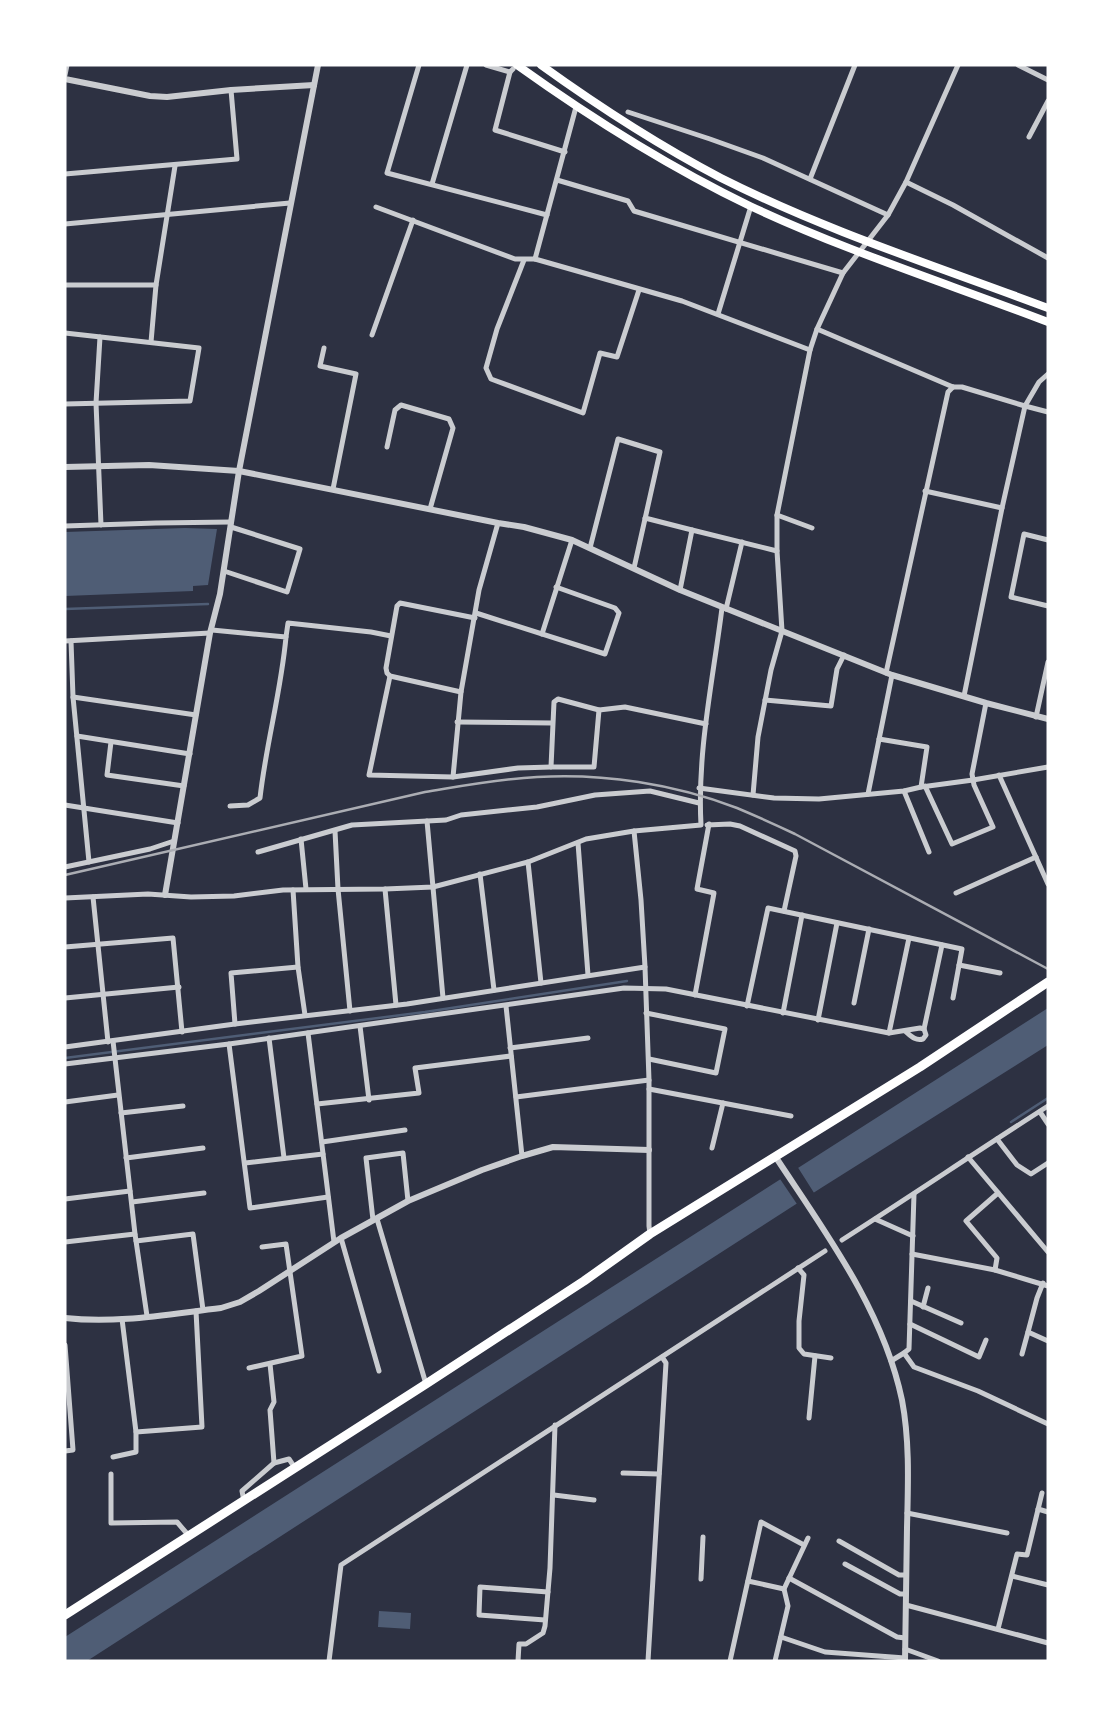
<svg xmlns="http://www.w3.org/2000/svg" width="1113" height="1726" font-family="'Source Sans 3',sans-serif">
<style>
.water{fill:#4f5d75}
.pier{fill:#2d3142}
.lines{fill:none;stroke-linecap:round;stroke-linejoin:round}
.stream{stroke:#4f5d75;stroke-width:2.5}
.minor{stroke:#caccd0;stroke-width:5}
.tertiary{stroke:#caccd0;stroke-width:6}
.primary{stroke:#fff;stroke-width:8}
.trunk{stroke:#fff;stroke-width:9}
.rail{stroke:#abadb3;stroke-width:2.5}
</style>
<rect width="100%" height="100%" fill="#2d3142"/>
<!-- water -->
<g class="water">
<path d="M185,528L217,529L208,585L193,586V591L65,596V532Z"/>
<path d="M1048,1008V1045L821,1188L87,1661H65V1637Z"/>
<path d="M379,1611L411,1613L410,1629L378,1627Z"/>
</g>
<!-- pier -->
<path class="pier" d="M797,1164V1166L816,1196L799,1207L778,1176Z"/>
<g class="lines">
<!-- stream -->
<g class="stream">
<path d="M65,609L208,604"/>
<path d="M65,1058L425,1012L627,981"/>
<path d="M1011,1122L1048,1098"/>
</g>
<!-- minor -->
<g class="minor">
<path d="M419,65L387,173L547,215"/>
<path d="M486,65L510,72L513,69"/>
<path d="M1018,65L1048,80"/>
<path d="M510,72L495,130L565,152"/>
<path d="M65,75L67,65"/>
<path d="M628,112L710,139L763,158L888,215"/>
<path d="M1029,137L1048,101"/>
<path d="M65,174L237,159L231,90"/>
<path d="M810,179L855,65"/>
<path d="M557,180L628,201L634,211L843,273"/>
<path d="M906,182L953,205L1048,258"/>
<path d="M432,184L467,65"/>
<path d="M376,207L515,259H535L682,301L810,350"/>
<path d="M65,224L290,203"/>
<path d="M535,259L576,107"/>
<path d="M524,260L497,329L486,368L491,379L583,413L600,353L617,357L639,290"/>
<path d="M65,285H156"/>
<path d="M718,314L751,206"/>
<path d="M817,329L953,387H962L1025,406L1048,412"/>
<path d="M65,333L199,348L190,401L65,404"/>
<path d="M372,335L413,220"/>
<path d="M100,337L96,403L101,525"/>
<path d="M151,342L156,285L175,166"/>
<path d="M324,348L320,366L356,374L333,489"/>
<path d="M387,447L395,410L401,405L449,419L453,428L430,509"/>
<path d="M925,491L1002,508"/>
<path d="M777,515L812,528"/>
<path d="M645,518L692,530"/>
<path d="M65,526L156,523L231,522"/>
<path d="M1048,540L1024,534L1011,597L1048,606"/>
<path d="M590,548L618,439L660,452L634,568"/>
<path d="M224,571L287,592L300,549L231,527"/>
<path d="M680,590L692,530L777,551"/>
<path d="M726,609L742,542"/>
<path d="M476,613L605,654L619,613L615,608L556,587"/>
<path d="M212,630L286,637C281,692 266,744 260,798L248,805L230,806"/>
<path d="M542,634L572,540"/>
<path d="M286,637L288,623L371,632L391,636"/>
<path d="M65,641L210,633"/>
<path d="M71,641L73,697L89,862"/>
<path d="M886,673L948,392L953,387"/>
<path d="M390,676L369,775L453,777L518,768L551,767H594L599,710"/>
<path d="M461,692L390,676L387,673L386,668L397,606L400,603L475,618"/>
<path d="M964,696L1002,508L1025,406L1039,382L1048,374"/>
<path d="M73,697L196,715"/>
<path d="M765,700L831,706L837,669L844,655"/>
<path d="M1036,717L1048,662"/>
<path d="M457,722L552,723"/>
<path d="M77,736L190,754"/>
<path d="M879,739L927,747L921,787"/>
<path d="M111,742L107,775L184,786"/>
<path d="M551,767L554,702L558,699L599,710L625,707L706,724"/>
<path d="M999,775L1048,884"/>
<path d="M453,777L461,692L479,590L498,523"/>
<path d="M925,786L952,844L993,827L974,785L972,774L986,703"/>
<path d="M699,788L774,798L819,799L904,791L921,787L973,780L1048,767"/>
<path d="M904,791L929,852"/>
<path d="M868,794L892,675"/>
<path d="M753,795L758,737L771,670L782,631L777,551V515L810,350L817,329L843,273L888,215L906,182L958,65"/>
<path d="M65,805L178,823"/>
<path d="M427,821L443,998"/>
<path d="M707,825L730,824L740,826L795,851L796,856L784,911"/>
<path d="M335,831L338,889L350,1011"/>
<path d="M634,831L701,825C697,752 713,680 722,608"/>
<path d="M301,839L306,889"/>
<path d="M578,843L588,975"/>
<path d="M258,852L352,825L446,820L461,815L537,807L595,795L650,791L699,803"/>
<path d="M528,862L541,983"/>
<path d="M65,867L150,849L174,841"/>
<path d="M480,874L494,990"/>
<path d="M385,889L396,1005"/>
<path d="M293,890L298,967L305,1015"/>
<path d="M956,893L1036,857"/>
<path d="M93,897L108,1042"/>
<path d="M65,898L148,894L191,897L234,896L283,890L385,889L433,887L528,862L586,839L634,831L641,900L645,967"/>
<path d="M65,947L173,938L182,1032"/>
<path d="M959,965L1000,973"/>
<path d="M695,995L714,893L697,889L709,824"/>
<path d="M65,998L179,987"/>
<path d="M854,1003L869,929"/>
<path d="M506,1006L522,1156"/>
<path d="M747,1006L768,908L962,949L953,998"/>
<path d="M646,1013L725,1029L716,1073L649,1059"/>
<path d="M783,1013L802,915"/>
<path d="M818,1020L837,923"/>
<path d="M235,1024L231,973L298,967"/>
<path d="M360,1026L369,1100"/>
<path d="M924,1029L942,945"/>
<path d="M308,1033L334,1242"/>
<path d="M889,1033L909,938"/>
<path d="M269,1038L284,1158"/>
<path d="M113,1041L135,1234L147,1316"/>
<path d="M229,1044L250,1208L328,1197"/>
<path d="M65,1047L235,1024L407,1004L645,967L649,1080V1226L650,1234"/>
<path d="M510,1048L588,1038"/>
<path d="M65,1064L229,1044L624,988L666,989L889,1033L920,1028L924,1029L926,1035L923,1039C915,1041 911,1036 905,1031"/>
<path d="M649,1089L791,1116"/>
<path d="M516,1097L649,1080"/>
<path d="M65,1102L118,1095"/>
<path d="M317,1104L419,1093L415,1068L511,1056"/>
<path d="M1040,1112L1048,1124"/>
<path d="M121,1113L183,1106"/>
<path d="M997,1139L1017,1165L1031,1174L1048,1163"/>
<path d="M322,1142L405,1130"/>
<path d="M712,1148L723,1103"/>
<path d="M968,1157L1048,1252"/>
<path d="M126,1158L203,1148"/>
<path d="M245,1163L323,1154"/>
<path d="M65,1199L130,1191"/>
<path d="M132,1202L204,1193"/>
<path d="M377,1219L426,1384"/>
<path d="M875,1219L913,1236"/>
<path d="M373,1220L366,1158L403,1153L408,1201"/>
<path d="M341,1238L379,1371"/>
<path d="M842,1240C911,1196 979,1150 1048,1106"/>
<path d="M136,1241L193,1234L203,1310"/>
<path d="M65,1242L135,1234"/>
<path d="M912,1254L995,1270L1048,1286"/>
<path d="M798,1268L804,1275L799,1321V1348L804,1354L831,1358"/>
<path d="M995,1270L997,1258L966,1221L998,1193"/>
<path d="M1043,1283L1037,1298L1028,1332L1048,1341"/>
<path d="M911,1301L961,1323"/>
<path d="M923,1307L928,1288"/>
<path d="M910,1324L979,1357L986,1340"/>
<path d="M65,1345L73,1450L65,1451"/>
<path d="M904,1353L914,1367L978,1391L1048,1424"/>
<path d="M1022,1354L1028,1332"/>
<path d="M891,1361L904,1353L909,1349L914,1194"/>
<path d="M249,1368L302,1356L286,1244L262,1247"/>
<path d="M809,1418L815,1356"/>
<path d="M136,1432L202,1427L196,1311"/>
<path d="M113,1457L136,1452V1432L122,1319"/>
<path d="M274,1463L289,1459L295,1468"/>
<path d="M623,1473L659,1474"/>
<path d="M111,1474V1523L177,1522L189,1536"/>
<path d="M554,1495L594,1500"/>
<path d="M244,1501L242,1491L274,1463L270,1410L274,1402L270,1364"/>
<path d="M1038,1509L1048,1512"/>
<path d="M907,1513L1007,1533"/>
<path d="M839,1541L899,1575H906"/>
<path d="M845,1564L900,1594H906"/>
<path d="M1012,1576L1048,1585"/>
<path d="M789,1578L897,1637L905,1638"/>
<path d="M701,1579L703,1537"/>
<path d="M748,1581L784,1589"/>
<path d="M906,1605L1048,1643"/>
<path d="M545,1620L479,1615L480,1587L548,1592"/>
<path d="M998,1629L1017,1554L1027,1555L1042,1493"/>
<path d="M781,1637L825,1652L905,1658"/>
<path d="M905,1649L938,1661"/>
<path d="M329,1661L341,1565L825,1251"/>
<path d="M518,1661L519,1644H526L543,1633L545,1626L550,1568L555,1425"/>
<path d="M648,1661L666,1363L662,1357"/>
<path d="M730,1661L761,1522L804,1545"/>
<path d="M775,1661L788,1606L784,1589L808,1538"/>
</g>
<!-- tertiary -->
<g class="tertiary">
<path d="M65,79L150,96L167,97L231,90L314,85"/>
<path d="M65,467L149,465L239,471L498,523L524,527L572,540L680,590L892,675L986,703L1048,719"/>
<path d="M165,895L210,633L220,594L239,471L318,65"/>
<path d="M775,1156C825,1232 883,1309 902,1400C910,1442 908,1486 907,1528C906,1572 906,1617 905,1661"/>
<path d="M65,1318C117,1324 169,1314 221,1308L240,1302L259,1291L341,1238L408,1201L482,1170L522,1156L553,1147L649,1150"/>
</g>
<!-- primary -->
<g class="primary">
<path d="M517,65C591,118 667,166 750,206C846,251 949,284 1048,322"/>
<path d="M541,65C598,106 658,145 721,178C826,231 939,267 1048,308"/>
</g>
<!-- trunk -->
<path class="trunk" d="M65,1615L426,1384L584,1281L650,1234L920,1067L1048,982"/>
<!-- rail -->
<path class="rail" d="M65,875L425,792C462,786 499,779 537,777C603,773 675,784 737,808C756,816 776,825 795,834L1048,969"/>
</g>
<!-- border -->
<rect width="1113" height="1726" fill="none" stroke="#ffffff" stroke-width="133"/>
</svg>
